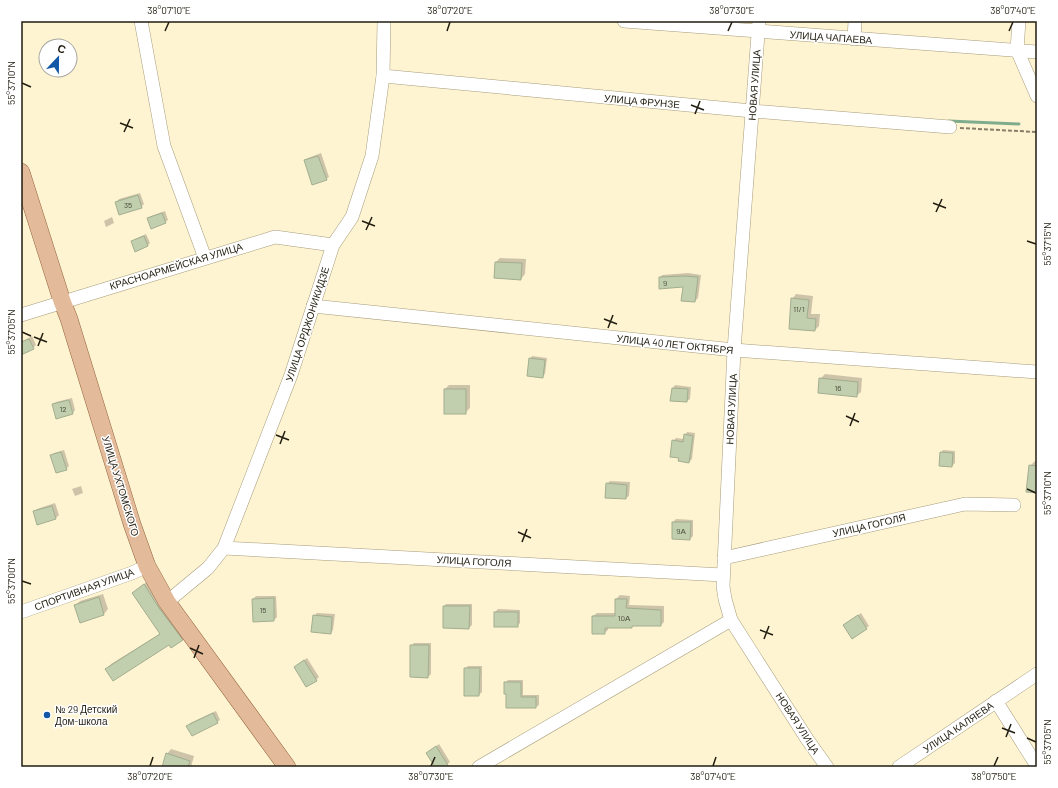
<svg xmlns="http://www.w3.org/2000/svg" width="1058" height="788" font-family="Barlow,sans-serif">
<style>
.shadow{fill:#0003}
.lines{fill:none;stroke-linecap:round;stroke-linejoin:round}
.stream{stroke:#7eac8d;stroke-width:3}
.building{fill:#c2cfaf;stroke:#a2ae8f}
.minor-casing{stroke:#a69c7c;stroke-width:14}
.major-casing{stroke:#93663e;stroke-width:18}
.path{stroke:#867e68;stroke-width:2;stroke-dasharray:4 2;stroke-linecap:butt}
.minor{stroke:#fff;stroke-width:13}
.major{stroke:#e3bb9a;stroke-width:17}
.ticks{fill:none;stroke:#211d10;stroke-width:1.5}
.poi-dot{fill:#1457a7;stroke:#fff;stroke-width:1.5}
.labels{text-anchor:middle;stroke-width:3;stroke-linejoin:round;paint-order:stroke}
.number-label{font-size:8px;fill:#494a38}
.street-label{font-size:10px;fill:#211d10;stroke:#fff}
.poi-label{font-size:10px;fill:#211d10;stroke:#fff;text-anchor:start}
.neatline{fill:none;stroke:#211d10;stroke-width:1.5}
.ticks-label{font-size:10px;text-anchor:middle;fill:#211d10}
</style>
<rect width="100%" height="100%" fill="#fff4d2"/>
<!-- shadow -->
<g class="shadow">
<path d="M321,153L329,177L326,179L305,160L308,158Z"/>
<path d="M140,193L144,204L141,207L116,202L119,199Z"/>
<path d="M165,211L168,220L165,222L148,218L151,216Z"/>
<path d="M112,217L114,223L106,227L104,221Z"/>
<path d="M146,234L150,243L147,246L132,242L135,239Z"/>
<path d="M500,258L526,259L525,274L521,279L496,262Z"/>
<path d="M688,273L701,275L698,298L695,301L684,286L660,278L662,275Z"/>
<path d="M796,294L813,296L811,314H820L819,326L815,330L792,299Z"/>
<path d="M32,336L36,345L33,348L21,354V342Z"/>
<path d="M532,356L547,358L545,374L543,376L530,359Z"/>
<path d="M825,374L862,378L861,392L856,396L820,379Z"/>
<path d="M449,385H470V408L465,413L445,389Z"/>
<path d="M675,385L691,387L690,399L687,401L671,400L673,388Z"/>
<path d="M72,398L75,410L73,413L53,404L56,402Z"/>
<path d="M687,432L695,433L692,459L689,462L680,457L673,441L676,438L684,439L685,435Z"/>
<path d="M64,450L69,466L66,469L52,455L54,453Z"/>
<path d="M943,450L955,451V463L952,466L941,453Z"/>
<path d="M1035,461H1037V492L1030,466Z"/>
<path d="M610,481L630,482L629,496L626,498L607,484Z"/>
<path d="M81,486L83,493L75,496L72,489Z"/>
<path d="M55,503L59,515L56,518L38,524L34,512L37,509Z"/>
<path d="M676,519L693,520V536L690,539L673,522Z"/>
<path d="M149,580L186,635L182,640L107,669L111,664L161,633L133,593Z"/>
<path d="M103,594L108,609L104,614L81,621L75,606L80,601Z"/>
<path d="M620,595L630,596L629,605L664,606V622L661,625H634L631,627H608V630L604,633L593,616L597,613H616V599Z"/>
<path d="M256,596H276L277,617L274,620L254,621L253,599Z"/>
<path d="M446,604H472V625L469,628L444,606Z"/>
<path d="M498,609L520,610V623L517,626L495,612Z"/>
<path d="M317,613L335,614L333,630L331,633L314,616Z"/>
<path d="M861,613L869,626L866,628L844,625Z"/>
<path d="M414,643H431V674L428,677L411,646Z"/>
<path d="M307,658L319,677L316,680L295,667Z"/>
<path d="M468,666H482V692L479,695L465,669Z"/>
<path d="M508,680H523V695H539V705L536,707L507,693L505,683Z"/>
<path d="M216,711L220,720L217,722L188,726L190,723Z"/>
<path d="M439,744L450,762L444,767H436L430,751Z"/>
<path d="M171,749L194,756L191,767H163L167,754Z"/>
</g>
<g class="lines">
<!-- stream -->
<path class="stream" d="M949,121L1019,124"/>
</g>
<!-- building -->
<g class="building">
<path d="M318,156L327,180L312,185L304,160Z"/>
<path d="M138,195L142,208L119,215L115,202Z"/>
<path d="M162,213L166,223L151,229L147,218Z"/>
<path d="M144,236L148,246L135,252L131,241Z"/>
<path d="M495,262L522,263L521,280L494,278Z"/>
<path d="M685,276L698,277L695,302L681,301L683,287L659,289V277Z"/>
<path d="M791,298L809,300L807,318L816,319L815,331L789,329Z"/>
<path d="M29,339L34,349L21,355V342Z"/>
<path d="M529,358L545,360L543,378L527,376Z"/>
<path d="M819,378L858,382L857,397L818,393Z"/>
<path d="M672,388L688,389L687,402L670,401Z"/>
<rect x="444" y="389" width="22" height="25"/>
<path d="M69,400L73,414L56,419L52,404Z"/>
<path d="M684,434L693,436L689,463L678,461L679,458L670,457L672,440L683,442Z"/>
<path d="M61,452L67,470L56,473L50,455Z"/>
<path d="M940,452L953,453L952,467L939,466Z"/>
<path d="M1029,465L1037,466V493L1026,492Z"/>
<path d="M606,483L627,485L626,499L605,498Z"/>
<path d="M52,506L56,519L37,525L33,511Z"/>
<path d="M672,522H691L690,540L672,539Z"/>
<path d="M144,584L159,608L183,640L171,648L169,645L113,681L105,669L160,634L132,593Z"/>
<path d="M99,597L104,615L80,623L74,605Z"/>
<path d="M274,598V621L253,622L252,599Z"/>
<path d="M615,599H627L626,608L661,610V626H632V628H605V634H592V616H615Z"/>
<path d="M443,606H470L469,629L443,628Z"/>
<rect x="494" y="612" width="24" height="15"/>
<path d="M313,615L332,617L331,634L311,632Z"/>
<path d="M858,615L867,629L852,639L843,625Z"/>
<path d="M410,645H429L428,678L410,677Z"/>
<path d="M304,660L317,681L306,687L294,667Z"/>
<path d="M464,668H480L479,696H464Z"/>
<path d="M504,682H521V697H536V708H506V694H504Z"/>
<path d="M213,713L218,723L192,736L186,726Z"/>
<path d="M436,746L449,767H435L426,753Z"/>
<path d="M166,753L190,761L188,767H162Z"/>
</g>
<g class="lines">
<!-- minor casing -->
<g class="minor-casing">
<g id="minor">
<path d="M141,21L164,146L205,258"/>
<path d="M624,21L1037,52"/>
<path d="M759,21L734,350L723,586L725,599L731,620L807,739L827,767"/>
<path d="M1019,21L1017,50L1037,96"/>
<path d="M854,39L855,21"/>
<path d="M383,76L752,111L950,127"/>
<path d="M313,306L734,350L1037,372"/>
<path d="M21,315L275,237L333,245"/>
<path d="M224,548L723,575"/>
<path d="M724,558L965,504L1014,505"/>
<path d="M167,602L208,568L224,548L291,375L333,245L352,217L372,156L383,76L384,21"/>
<path d="M21,612L132,573L147,566"/>
<path d="M996,701L1037,766"/>
<path d="M479,767L731,620"/>
<path d="M899,767L1037,674"/>
</g>
</g>
<!-- major casing -->
<g class="major-casing">
<path id="major" d="M21,172L62,301L69,319L132,524L147,566L167,602L287,767"/>
</g>
<!-- path -->
<path class="path" d="M960,128L1037,132"/>
<!-- minor -->
<use href="#minor" class="minor"/>
<!-- major -->
<use href="#major" class="major"/>
</g>
<!-- ticks -->
<path class="ticks" d="M165,31L169,22M447,31L450,22M728,31L732,22M1009,31L1013,22M22,83L31,87M691,105L704,110M695,114L700,101M120,123L133,128M124,132L130,119M933,203L946,208M936,212L942,199M362,221L375,226M366,230L372,217M1027,241L1036,244M604,319L617,324M608,328L613,315M22,332L31,336M34,337L47,342M38,346L43,333M846,416L859,422M850,426L855,413M276,435L289,440M280,444L285,431M1027,489L1036,493M518,532L531,538M522,542L527,529M22,581L31,584M760,630L773,635M764,639L769,626M190,648L203,654M194,658L199,645M1002,728L1015,733M1006,737L1011,724M1027,738L1036,742M150,766L153,757M431,766L435,757M713,766L716,757M994,766L998,757"/>
<!-- markers -->
<circle class="poi-dot" cx="47" cy="715" r="4"/>
<g class="labels">
<!-- number labels -->
<g class="number-label">
<text x="128" y="208">35</text>
<text x="665" y="286">9</text>
<text x="799" y="312">11/1</text>
<text x="838" y="391">16</text>
<text x="63" y="412">12</text>
<text x="681" y="534">9А</text>
<text x="263" y="613">15</text>
<text x="624" y="621">10А</text>
</g>
<!-- street labels -->
<g class="street-label">
<text transform="translate(831 37) rotate(4)" y="4">УЛИЦА ЧАПАЕВА</text>
<text transform="translate(754 85) rotate(-86)" y="4">НОВАЯ УЛИЦА</text>
<text transform="translate(642 101) rotate(5)" y="4">УЛИЦА ФРУНЗЕ</text>
<text transform="translate(176 266) rotate(-17)" y="4">КРАСНОАРМЕЙСКАЯ УЛИЦА</text>
<text transform="translate(307 324) rotate(-72)" y="4">УЛИЦА ОРДЖОНИКИДЗЕ</text>
<text transform="translate(675 344) rotate(6)" y="4">УЛИЦА 40 ЛЕТ ОКТЯБРЯ</text>
<text transform="translate(731 409) rotate(-87)" y="4">НОВАЯ УЛИЦА</text>
<text transform="translate(121 486) rotate(73)" y="4">УЛИЦА УХТОМСКОГО</text>
<text transform="translate(869 525) rotate(-13)" y="4">УЛИЦА ГОГОЛЯ</text>
<text transform="translate(474 561) rotate(3)" y="4">УЛИЦА ГОГОЛЯ</text>
<text transform="translate(84 589) rotate(-20)" y="4">СПОРТИВНАЯ УЛИЦА</text>
<text transform="translate(798 723) rotate(57)" y="4">НОВАЯ УЛИЦА</text>
<text transform="translate(958 727) rotate(-34)" y="4">УЛИЦА КАЛЯЕВА</text>
</g>
<!-- poi labels -->
<g class="poi-label">
<text x="55" y="713">№ 29 Детский<tspan x="55" dy="12">Дом-школа</tspan></text>
</g>
</g>
<!-- border -->
<rect width="1058" height="788" fill="none" stroke="#ffffff" stroke-width="44"/>
<!-- north arrow -->
<g transform="translate(58 58) rotate(22)"><circle r="19" fill="#ffffff" stroke="#a6a59f"/>
<path d="M0-3L7 15L0 10L-7 15Z" fill="#1457a7"/>
<text y="-6" font-size="11" font-weight="bold" text-anchor="middle" fill="#211d10">С</text>
</g>
<rect x="22" y="22" width="1014" height="744" class="neatline"/>
<g class="ticks-label">
<text x="169" y="14">38°07'10"E</text>
<text x="450" y="14">38°07'20"E</text>
<text x="732" y="14">38°07'30"E</text>
<text x="1013" y="14">38°07'40"E</text>
<text transform="translate(11 83) rotate(-90)" y="4">55°37'10"N</text>
<text transform="translate(1047 244) rotate(-90)" y="4">55°37'15"N</text>
<text transform="translate(11 332) rotate(-90)" y="4">55°37'05"N</text>
<text transform="translate(1047 493) rotate(-90)" y="4">55°37'10"N</text>
<text transform="translate(11 581) rotate(-90)" y="4">55°37'00"N</text>
<text transform="translate(1047 742) rotate(-90)" y="4">55°37'05"N</text>
<text x="150" y="780">38°07'20"E</text>
<text x="431" y="780">38°07'30"E</text>
<text x="713" y="780">38°07'40"E</text>
<text x="994" y="780">38°07'50"E</text>
</g>
</svg>
